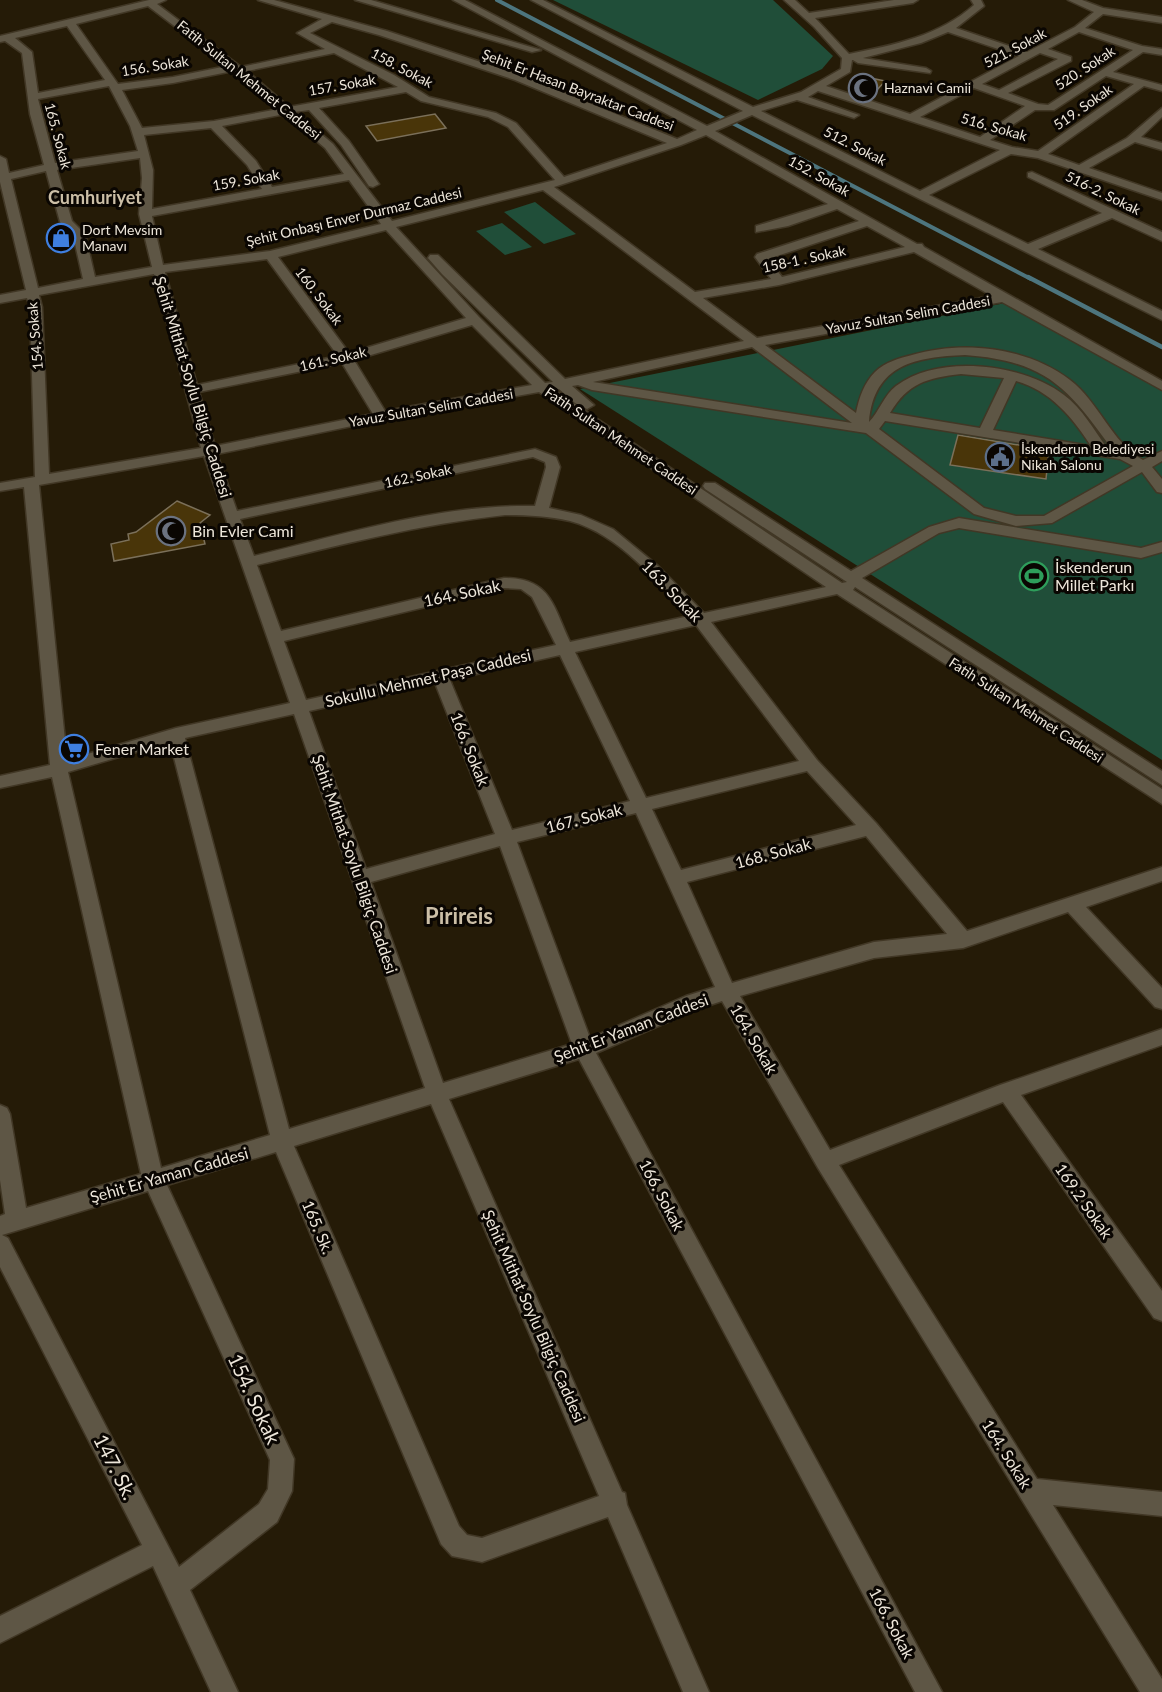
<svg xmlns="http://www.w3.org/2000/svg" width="1162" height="1692" font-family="Lato,sans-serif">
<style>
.green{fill:#204e39}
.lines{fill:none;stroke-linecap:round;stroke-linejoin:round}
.stream-far1{stroke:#4d757e;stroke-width:4}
.stream{stroke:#4d757e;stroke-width:4.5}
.building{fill:#493509;stroke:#7b705a;stroke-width:1.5}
.minor-casing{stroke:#413725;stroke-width:3}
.minor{fill:#5e5645;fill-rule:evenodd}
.labels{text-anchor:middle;stroke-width:6;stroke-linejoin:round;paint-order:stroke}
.far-street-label{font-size:14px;fill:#ede6da;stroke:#0a0602}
.far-poi-label{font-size:14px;fill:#ede6da;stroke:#0a0602;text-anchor:start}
.street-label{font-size:16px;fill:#ede6da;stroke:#0a0602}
.poi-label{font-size:16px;fill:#ede6da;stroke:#0a0602;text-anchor:start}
.far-district-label{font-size:18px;font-weight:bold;fill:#ccbfa7;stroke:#0a0602}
.near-street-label{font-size:20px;fill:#ede6da;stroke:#0a0602}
.district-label{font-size:22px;font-weight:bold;fill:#ccbfa7;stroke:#0a0602}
</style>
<rect width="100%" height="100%" fill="#251b07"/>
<!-- green -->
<g class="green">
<path d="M553,0H773L833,56L822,69L758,100Z"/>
<path d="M535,202L576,234L544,244L504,212Z"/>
<path d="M502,223L532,247L505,255L476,231Z"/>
<path d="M1005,303L1162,391V760L580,389Z"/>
</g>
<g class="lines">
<!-- stream-far1 -->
<path class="stream-far1" d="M497,0L1031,279"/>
<!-- stream -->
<path class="stream" d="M1028,277L1162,347"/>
</g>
<!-- building -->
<g class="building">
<path d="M861,76L885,81L870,98L849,91Z"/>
<path d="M435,114L446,128L377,141L366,126Z"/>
<path d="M958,435L1049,450L1046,479L950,465Z"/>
<path d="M177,501L210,515L200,523L205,544L114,561L111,544L129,540L128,534L136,532Z"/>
</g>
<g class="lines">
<!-- minor casing -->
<g class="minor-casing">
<g id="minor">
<path d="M149,0H166L157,4L241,67L325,49L297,33L322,19L258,0H274L387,31L523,76L677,139L697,130L453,0H465L707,126L743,111L531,0H543L753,107L801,92L841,69L842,58L814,27L784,0H795L809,13L894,0H918L913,3L815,18L849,54C894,45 939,36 974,5L971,0H981L984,6L956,28L1027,52L1075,27L1094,12L1068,0H1082L1103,8L1162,17V23L1103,14L1085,28L1142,46L1162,49V55L1143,52L1113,72L1162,85V91L1144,86L1048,154L1079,165L1127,138L1162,108V117L1141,137L1162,143V150L1135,142L1089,168L1162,193V200L1038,158L1011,154L929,195L1028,244L1102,213L1028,177V173L1032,172L1162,232V241L1112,218L1038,249L1162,311V320L752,115L715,131L917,244H922L924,247L1162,381V390L1002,302L765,345L856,413C859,398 864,383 875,372C885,362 900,358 912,355C963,340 1027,347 1070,380C1099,402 1111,442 1143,460L1162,451V461L1152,467L1162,479V493L1157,492L1142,472L1052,523L1016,526L974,514L866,433L592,390L578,385L572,386L594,405L587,409L575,403L559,389L554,390L842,583L847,582L705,489L703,486L705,483H715L851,571L929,527L959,518L1141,548L1162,542V552L1141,558L959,528L939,533L862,578L1162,771V785L855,587L853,590L1162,789V804L837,594L711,622L817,760L876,823L967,931L1162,867V881L1086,907L1162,988V1009L1155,1007L1068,912L963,948L874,958L740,996L830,1150L1000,1085L1162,1029V1045L1021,1095L1162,1291V1321L1154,1318L1003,1102L839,1165L1037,1479L1162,1492V1516L1053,1505L1162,1679V1692H1140L818,1168L722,1001L698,1009L596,1053L942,1692H915L579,1059L449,1099L622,1492L625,1493L627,1505L709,1692H683L608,1517L482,1562L452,1556L441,1544L276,1152L167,1185L294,1459L292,1491L277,1522L190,1590L238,1692H211L153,1566L0,1643V1616L142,1545L0,1267V1216L5,1214L0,1180V1105L7,1108L10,1114L26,1208L141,1174L52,777L0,788V776L50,765L24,487L0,491V483L35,477L30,307L27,298L0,303V295L26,290L0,182V156L6,159L9,173L44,165L30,114L22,53L5,41L0,42V36ZM148,6L227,66L173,77L118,84L76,24ZM332,22L379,35L515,80L667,143L564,177L516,123L496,113L429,97L394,75L310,33ZM67,26L105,80L38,93L32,52L15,38ZM948,32L1019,56L910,114L826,86L850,72L852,60H853L858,63L930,73L931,71L926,68L863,58L921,43ZM1079,32L1133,50L1048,105L1038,104L1008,93L1071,61V57L1048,49ZM334,53L398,87L289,107L247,71ZM1040,53L1058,59L999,90L982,84ZM233,71L279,109L214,121L142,128L122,90L173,83ZM1106,76L1134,84L1038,151L1012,147L990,140L1035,110H1054ZM109,86L130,126L138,151L55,163L38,99ZM974,88L1025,106L980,137L920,117ZM818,91L1000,150L920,191L761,111L797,100L854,118L859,115L808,97ZM406,92L421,101L488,117L508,127L555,180L392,221L333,144L295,112L309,110L341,145L369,186L373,187L379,184L349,141L319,108ZM285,114L325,148L344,174L272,187L256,161L222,126ZM211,128L247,165L262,189L152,209L153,170L144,135ZM706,135L828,204L756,226V232L788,226L837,209L859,221L757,254L755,257L771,279L695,292L554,187L681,145ZM140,158L142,178L139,214L152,267L95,277L85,234L72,221L57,170ZM46,171L60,222L73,235L83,279L38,288L11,179ZM349,180L381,224L270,251L163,265L152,216ZM543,190L744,341L565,379L438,255H430L428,258L442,274L553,382L545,383L479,317L396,227ZM867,226L905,247L782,277L768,259ZM386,230L466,318L349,353L278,257ZM914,252L992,296L757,338L703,298L779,285ZM267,259L338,356L197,385L165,272ZM154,274L201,448L49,474L42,307L39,295ZM472,325L532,385L385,411L354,360ZM752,347L852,423L593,382ZM965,355C1046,361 1067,387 1112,449L1107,448C1094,430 1082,408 1064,395C1024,364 939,353 896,386C884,395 879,412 869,422C874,364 916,357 965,355ZM342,363L373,414L215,446L199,392ZM961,374L1004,378L980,428L890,413C908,383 927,378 961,374ZM1016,381C1051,391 1072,417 1091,446L993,430ZM539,392L826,587L704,613L658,566L613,529L581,515L549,508L560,467L556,457L535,449L237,511L217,454L381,420ZM885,421L1120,459L1133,466L1044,516H1016L984,508L879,429ZM204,456L290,703L176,728L67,760L39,485ZM533,457L545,462L546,467L535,506C440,504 345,534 254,556L240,519ZM505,515C527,515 548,516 570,521C619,534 656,581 689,616L570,642C553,606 551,578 504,578L281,631L257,565C339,545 421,524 505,515ZM504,588L521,589L532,597L556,645L306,700L284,641ZM696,625L799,761L646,798L575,652ZM560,655L630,801L512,830L450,680ZM435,683L495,834L366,869L309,711ZM294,714L425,1088L289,1129L185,738ZM170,742L270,1135L161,1168L68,772ZM807,771L856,825L681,870L652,809ZM636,813L715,987L686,996L590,1038L517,842ZM866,836L947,934L874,942L732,983L687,882ZM500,846L572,1044L443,1083L371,882ZM431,1104L599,1496L482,1538L467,1535L459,1526L294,1146ZM148,1191L270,1460L268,1489L259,1504L179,1567L8,1238L2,1235Z"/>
<path d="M355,0H371L541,50L532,52Z"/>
</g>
</g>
<!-- minor -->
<use href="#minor" class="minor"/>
</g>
<!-- icons -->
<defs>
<g id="mosque-ring" transform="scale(1.5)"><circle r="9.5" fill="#0a0602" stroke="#6b7280" stroke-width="1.5"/><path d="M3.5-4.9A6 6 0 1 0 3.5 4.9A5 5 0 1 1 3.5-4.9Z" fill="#6b7280"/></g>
<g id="shop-ring" transform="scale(1.5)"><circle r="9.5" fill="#0a0602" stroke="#3f7fe0" stroke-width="1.5"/><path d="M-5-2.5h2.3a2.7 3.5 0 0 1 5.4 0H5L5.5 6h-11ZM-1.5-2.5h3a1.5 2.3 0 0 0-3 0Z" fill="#3f7fe0"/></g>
<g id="civic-ring" transform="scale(1.5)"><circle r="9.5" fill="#0a0602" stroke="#5c6f8a" stroke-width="1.5"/><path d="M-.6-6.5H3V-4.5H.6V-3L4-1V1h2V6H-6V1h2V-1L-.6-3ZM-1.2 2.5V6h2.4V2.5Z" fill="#5c6f8a"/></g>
<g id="stadium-ring" transform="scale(1.5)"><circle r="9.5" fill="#0a0602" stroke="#2e9e5b" stroke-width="1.5"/><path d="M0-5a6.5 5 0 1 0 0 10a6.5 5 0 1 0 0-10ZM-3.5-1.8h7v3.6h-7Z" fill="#2e9e5b"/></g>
<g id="supermarket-ring" transform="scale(1.5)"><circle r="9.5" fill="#0a0602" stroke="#3f7fe0" stroke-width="1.5"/><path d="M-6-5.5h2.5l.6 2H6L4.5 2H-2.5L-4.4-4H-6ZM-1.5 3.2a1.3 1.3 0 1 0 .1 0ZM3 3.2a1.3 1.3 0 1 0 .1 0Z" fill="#3f7fe0"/></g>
</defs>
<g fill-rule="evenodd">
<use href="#mosque-ring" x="863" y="88"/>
<use href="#shop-ring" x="61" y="238"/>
<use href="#civic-ring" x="1000" y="457"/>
<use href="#mosque-ring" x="171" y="531"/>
<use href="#stadium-ring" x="1034" y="576"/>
<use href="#supermarket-ring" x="74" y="749"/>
</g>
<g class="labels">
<!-- far-street labels -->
<g class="far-street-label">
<text transform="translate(1015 48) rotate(-28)" y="5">521. Sokak</text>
<text transform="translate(155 66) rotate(-9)" y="5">156. Sokak</text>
<text transform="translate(402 68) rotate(28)" y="5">158. Sokak</text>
<text transform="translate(1085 68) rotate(-33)" y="5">520. Sokak</text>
<text transform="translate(249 80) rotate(39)" y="5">Fatih Sultan Mehmet Caddesi</text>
<text transform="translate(342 85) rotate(-10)" y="5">157. Sokak</text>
<text transform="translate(578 90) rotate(21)" y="5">Şehit Er Hasan Bayraktar Caddesi</text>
<text transform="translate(1083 107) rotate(-35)" y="5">519. Sokak</text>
<text transform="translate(994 127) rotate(16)" y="5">516. Sokak</text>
<text transform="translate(58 136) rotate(75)" y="5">165. Sokak</text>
<text transform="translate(855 146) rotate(27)" y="5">512. Sokak</text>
<text transform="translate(819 176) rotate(29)" y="5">152. Sokak</text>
<text transform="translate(246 180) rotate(-10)" y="5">159. Sokak</text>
<text transform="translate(1103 193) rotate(26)" y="5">516-2. Sokak</text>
<text transform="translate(354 217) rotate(-13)" y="5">Şehit Onbaşı Enver Durmaz Caddesi</text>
<text transform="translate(804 259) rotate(-12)" y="5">158-1 . Sokak</text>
<text transform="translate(319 296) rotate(53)" y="5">160. Sokak</text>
<text transform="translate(908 315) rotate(-10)" y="5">Yavuz Sultan Selim Caddesi</text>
<text transform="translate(35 336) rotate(-95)" y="5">154. Sokak</text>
<text transform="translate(333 359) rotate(-13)" y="5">161. Sokak</text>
<text transform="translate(431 408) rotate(-10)" y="5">Yavuz Sultan Selim Caddesi</text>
<text transform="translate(621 441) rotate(34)" y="5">Fatih Sultan Mehmet Caddesi</text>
<text transform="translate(418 476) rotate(-12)" y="5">162. Sokak</text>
<text transform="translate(1026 710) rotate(33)" y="5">Fatih Sultan Mehmet Caddesi</text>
</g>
<!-- far-poi labels -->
<g class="far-poi-label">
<text x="884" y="93">Haznavi Camii</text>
<text x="82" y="235">Dort Mevsim<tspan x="82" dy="16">Manavı</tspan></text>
<text x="1021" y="454">İskenderun Belediyesi<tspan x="1021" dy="16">Nikah Salonu</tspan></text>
</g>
<!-- street labels -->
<g class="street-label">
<text transform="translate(193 387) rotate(73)" y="6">Şehit Mithat Soylu Bilgiç Caddesi</text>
<text transform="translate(672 591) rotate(46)" y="6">163. Sokak</text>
<text transform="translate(462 593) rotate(-12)" y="6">164. Sokak</text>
<text transform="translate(428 678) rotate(-13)" y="6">Sokullu Mehmet Paşa Caddesi</text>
<text transform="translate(470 749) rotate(68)" y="6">166. Sokak</text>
<text transform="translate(584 818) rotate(-14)" y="6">167. Sokak</text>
<text transform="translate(773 853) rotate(-15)" y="6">168. Sokak</text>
<text transform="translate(355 864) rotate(71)" y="6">Şehit Mithat Soylu Bilgiç Caddesi</text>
<text transform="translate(631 1028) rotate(-21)" y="6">Şehit Er Yaman Caddesi</text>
<text transform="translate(754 1039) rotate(60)" y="6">164. Sokak</text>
<text transform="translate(169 1175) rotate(-16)" y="6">Şehit Er Yaman Caddesi</text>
<text transform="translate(662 1195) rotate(62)" y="6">166. Sokak</text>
<text transform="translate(1084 1201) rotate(55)" y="6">169.2 Sokak</text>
<text transform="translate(318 1227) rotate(67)" y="6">165. Sk.</text>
<text transform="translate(534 1316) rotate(66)" y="6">Şehit Mithat Soylu Bilgiç Caddesi</text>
<text transform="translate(1007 1454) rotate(58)" y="6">164. Sokak</text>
<text transform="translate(892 1623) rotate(62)" y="6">166. Sokak</text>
</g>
<!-- poi labels -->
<g class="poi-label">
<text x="192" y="537">Bin Evler Cami</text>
<text x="1055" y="573">İskenderun<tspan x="1055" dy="18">Millet Parkı</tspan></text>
<text x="95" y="755">Fener Market</text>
</g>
<!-- far-district labels -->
<g class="far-district-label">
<text x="95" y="204">Cumhuriyet</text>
</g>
<!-- near-street labels -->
<g class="near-street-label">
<text transform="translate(254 1399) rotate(65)" y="7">154. Sokak</text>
<text transform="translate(115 1467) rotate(63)" y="7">147. Sk.</text>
</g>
<!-- district labels -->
<g class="district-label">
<text x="459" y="924">Pirireis</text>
</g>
</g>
</svg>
